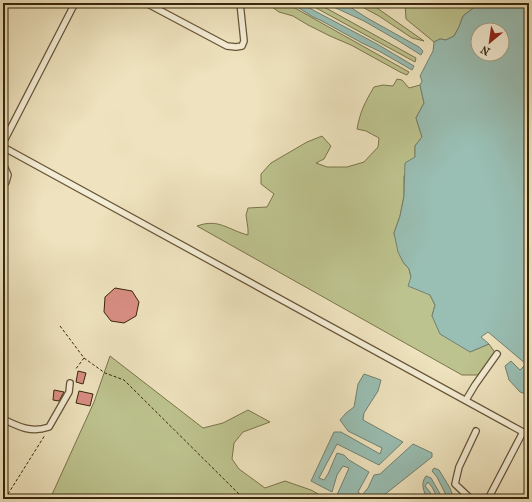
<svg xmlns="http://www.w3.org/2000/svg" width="532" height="502" font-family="'IM FELL French Canon',serif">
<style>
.green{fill:#bdc38e;stroke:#7b744c}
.water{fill:#99beb3;stroke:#738170;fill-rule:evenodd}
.building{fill:#d98e84;stroke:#39260b}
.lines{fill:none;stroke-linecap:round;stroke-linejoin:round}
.minor-casing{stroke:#665538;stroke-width:8}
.path{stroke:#39260b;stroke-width:1;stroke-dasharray:3 2;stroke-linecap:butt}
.minor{stroke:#f4edd5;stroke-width:5.5}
</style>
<rect width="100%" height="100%" fill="#eee3be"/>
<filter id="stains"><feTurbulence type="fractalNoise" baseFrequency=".005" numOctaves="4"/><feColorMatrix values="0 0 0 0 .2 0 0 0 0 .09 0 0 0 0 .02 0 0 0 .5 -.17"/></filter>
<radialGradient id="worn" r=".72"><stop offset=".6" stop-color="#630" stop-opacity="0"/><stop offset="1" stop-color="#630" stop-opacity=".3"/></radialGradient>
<!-- green -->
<g class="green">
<path d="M272,3H286L409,72L407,75L400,72L351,45L330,36L308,25L293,16L279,12L272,7Z"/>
<path d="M307,3H317L416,58L415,62Z"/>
<path d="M355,3H370L424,41L412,38L379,16Z"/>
<path d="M405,3H477V5L463,16L459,27L454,36L446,40L440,39L434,42L406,19Z"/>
<path d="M397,79L402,80L409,88L420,85L424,103L416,118L422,137L415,146V157L404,176V196L400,216L394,233L403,262L409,269L411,277L430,295L435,305L432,316L470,352L489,344L496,354L478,375H462L197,226C219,218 228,230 248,235V229L246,215L248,208L267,207L274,194L261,184V174L271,163L307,142L322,136L331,146L324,159L316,163L327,167H347L364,162L378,147L379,138L366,131L357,129C360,112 365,102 374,87L383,85L393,86Z"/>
<path d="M110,356L203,428L223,423L248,410L270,422L243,432L234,443L232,459L239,469L265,488L285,481L311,490L327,499H50L94,402Z"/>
</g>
<!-- water -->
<g class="water">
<path d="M291,3H302L313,10L377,44L414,66L412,70L379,51L362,43L320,20L313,17Z"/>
<path d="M325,3H344L367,18L419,47L423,51L421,55L397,40L364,21Z"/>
<path d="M477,3H529V395L520,392L509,380L505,366L511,361L520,370L526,364L488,332L481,337L489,344L470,352L440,334L432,316L435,305L430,295L408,286L411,277L409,269L403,262L398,252L394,233L400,216L404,196L405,163L415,157V146L422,137L416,118L424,103L420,85L422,81L420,76L433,51L434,42L440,39L446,40L454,36L459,27L463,16L477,5ZM478,30H502V54H478Z"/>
<path d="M364,374L381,380L378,391L364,413L363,420L403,442L379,465L337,444L319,478L324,480L328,474L337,453L344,455L349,460L369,472L358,492L362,495L368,488L374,475L380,474L413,444L432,453V457L379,499H344L337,495L349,468L343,466L337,475L332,492L311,481L334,432H341L380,454L382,448L348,431L340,420L346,413L354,407L358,384Z"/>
<path d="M434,468L439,470L450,488L454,499H448L437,477L432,471Z"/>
<path d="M426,476L431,478L443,499H438L432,487L428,482L425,486L430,492L433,499H427C424,491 420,484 426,476Z"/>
</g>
<!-- building -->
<g class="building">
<path d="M115,288L132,291L139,302L136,316L124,323L111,321L104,312L105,297Z"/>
<path d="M78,371L86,373L83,384L76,382Z"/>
<path d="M54,390L64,392L59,401L53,400Z"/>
<path d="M79,391L93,394L90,406L76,403Z"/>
</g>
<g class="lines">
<!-- minor casing -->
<g class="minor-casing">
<g id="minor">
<path d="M146,3L227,46L236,47L242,46L244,41L240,3"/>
<path d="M3,143L75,3"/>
<path d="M3,147L523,432L488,499"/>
<path d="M3,164L8,175L6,182L3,186"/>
<path d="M466,400L475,385L497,354"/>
<path d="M3,419C19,427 31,433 49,427L69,392L70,383"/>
<path d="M471,499L455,484L459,467L476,431"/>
</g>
</g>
<!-- path -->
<g class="path">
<path d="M60,326L84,358L75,370"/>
<path d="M84,358L105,373L124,380L244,499"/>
<path d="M3,491L16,499"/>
<path d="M8,494L45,435"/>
</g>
<!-- minor -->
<use href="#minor" class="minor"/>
</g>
<!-- margin -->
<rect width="532" height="502" fill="none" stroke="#eee3be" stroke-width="16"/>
<rect x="4" y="4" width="524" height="494" fill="none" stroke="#39260b" stroke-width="2"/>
<rect x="8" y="8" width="516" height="486" fill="none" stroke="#39260b"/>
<!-- north arrow -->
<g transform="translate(490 42) rotate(209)"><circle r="19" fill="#f4edd5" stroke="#a99d84"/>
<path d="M0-3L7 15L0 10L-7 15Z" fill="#8f2418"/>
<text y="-6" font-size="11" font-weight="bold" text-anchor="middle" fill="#39260b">N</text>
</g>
<rect width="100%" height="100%" filter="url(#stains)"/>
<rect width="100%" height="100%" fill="url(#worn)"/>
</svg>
